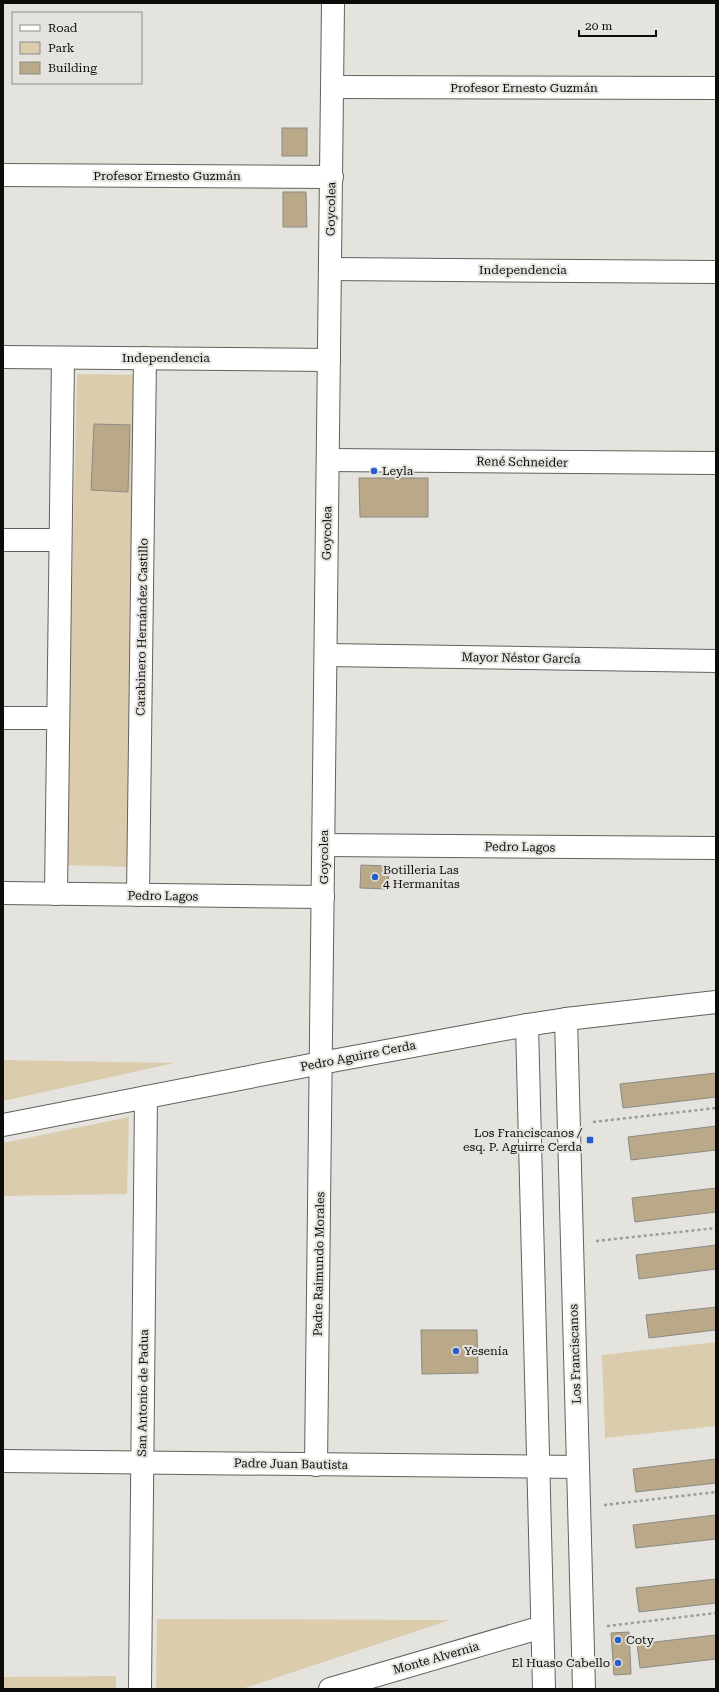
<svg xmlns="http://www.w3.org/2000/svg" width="719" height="1692" font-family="'Roboto Serif',serif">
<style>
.green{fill:#dbccae}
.building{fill:#b9a988;stroke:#8c8985}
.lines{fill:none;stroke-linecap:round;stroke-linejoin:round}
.minor-casing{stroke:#63615d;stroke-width:24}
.tertiary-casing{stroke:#63615d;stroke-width:24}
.path{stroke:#9d9b97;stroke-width:2.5;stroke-dasharray:3 3;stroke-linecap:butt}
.minor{stroke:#fff;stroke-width:22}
.tertiary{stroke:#fff;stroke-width:22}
.poi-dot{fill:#285cca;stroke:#e5e3dd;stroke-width:1.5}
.labels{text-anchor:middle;stroke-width:4;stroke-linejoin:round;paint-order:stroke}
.street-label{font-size:12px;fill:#0d0c0b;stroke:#e5e3dd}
.poi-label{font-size:12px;fill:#0d0c0b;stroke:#e5e3dd;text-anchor:start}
</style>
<rect width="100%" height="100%" fill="#e5e3dd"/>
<!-- green -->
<g class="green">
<path d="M77,374L142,375L130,867L65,865Z"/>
<path d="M3,1060L174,1063L3,1101Z"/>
<path d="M129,1117L127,1194L3,1196V1143Z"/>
<path d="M716,1342V1426L605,1438L602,1355Z"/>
<path d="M157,1619L450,1620L242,1689H156Z"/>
<path d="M116,1676V1689H3V1677Z"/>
</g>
<!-- building -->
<g class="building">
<rect x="282" y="128" width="25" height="28"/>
<path d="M283,192H306L307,227H283Z"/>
<path d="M94,424L130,425L128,492L91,490Z"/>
<path d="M359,478H428V517H360Z"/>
<path d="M361,865L389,866L388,889L360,888Z"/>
<path d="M716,1073V1097L623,1108L620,1084Z"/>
<path d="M716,1126V1150L631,1160L628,1137Z"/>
<path d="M716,1188V1212L635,1222L632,1198Z"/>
<path d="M716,1245V1269L639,1279L636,1255Z"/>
<path d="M716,1307V1330L649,1338L646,1315Z"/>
<path d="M421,1330H477L478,1373L422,1374Z"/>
<path d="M716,1459V1483L636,1492L633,1469Z"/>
<path d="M716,1515V1539L636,1548L633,1525Z"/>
<path d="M716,1579V1603L639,1612L636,1588Z"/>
<path d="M629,1632L631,1674L614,1675L611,1633Z"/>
<path d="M716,1635V1659L640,1668L637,1644Z"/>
</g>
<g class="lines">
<!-- minor casing -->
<g class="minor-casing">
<g id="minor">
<path d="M333,87L716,88"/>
<path d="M3,175L332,177"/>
<path d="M331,269L716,272"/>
<path d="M3,357L329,360"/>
<path d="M328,460L716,463"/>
<path d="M3,540H60"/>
<path d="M326,655L716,661"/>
<path d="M3,718H58"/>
<path d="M324,845L716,848"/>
<path d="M3,893L323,897"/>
<path d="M56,894L63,358"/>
<path d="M138,895L145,358"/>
<path d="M3,1461L578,1467"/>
<path d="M316,1465L333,3"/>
<path d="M140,1689L146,1097"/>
<path d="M330,1689L542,1627"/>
</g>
</g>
<!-- tertiary casing -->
<g class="tertiary-casing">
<g id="tertiary">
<path d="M566,1019L584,1689"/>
<path d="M527,1025L544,1689"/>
<path d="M3,1125L321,1063L527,1025L566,1019L716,1002"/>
</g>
</g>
<!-- path -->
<g class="path">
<path d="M593,1122L716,1108"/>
<path d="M596,1241L716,1228"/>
<path d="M604,1505L716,1492"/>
<path d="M607,1626L716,1613"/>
</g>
<!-- minor -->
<use href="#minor" class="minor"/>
<!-- tertiary -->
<use href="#tertiary" class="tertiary"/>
</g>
<!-- markers -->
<g class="poi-dot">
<circle cx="374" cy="471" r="4"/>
<circle cx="375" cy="877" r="4"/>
<rect x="586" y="1136" width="8" height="8" rx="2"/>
<circle cx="456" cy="1351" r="4"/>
<circle cx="618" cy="1640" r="4"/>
<circle cx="618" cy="1663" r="4"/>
</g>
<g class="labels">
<!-- street labels -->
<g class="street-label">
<text x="524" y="92">Profesor Ernesto Guzmán</text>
<text x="167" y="180">Profesor Ernesto Guzmán</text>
<text transform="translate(331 209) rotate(-89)" y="4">Goycolea</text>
<text x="523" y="274">Independencia</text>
<text x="166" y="362">Independencia</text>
<text transform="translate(522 462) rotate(1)" y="4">René Schneider</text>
<text transform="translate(327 533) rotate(-89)" y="4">Goycolea</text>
<text transform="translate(142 627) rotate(-89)" y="4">Carabinero Hernández Castillo</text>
<text transform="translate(521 658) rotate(1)" y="4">Mayor Néstor García</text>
<text transform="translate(520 847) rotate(1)" y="4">Pedro Lagos</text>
<text transform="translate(324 857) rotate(-90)" y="4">Goycolea</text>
<text transform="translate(163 896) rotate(1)" y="4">Pedro Lagos</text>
<text transform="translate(358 1056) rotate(-11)" y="4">Pedro Aguirre Cerda</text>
<text transform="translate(319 1264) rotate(-89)" y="4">Padre Raimundo Morales</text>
<text transform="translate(575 1354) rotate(-92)" y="4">Los Franciscanos</text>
<text transform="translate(143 1393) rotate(-89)" y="4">San Antonio de Padua</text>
<text transform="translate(291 1464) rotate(1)" y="4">Padre Juan Bautista</text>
<text transform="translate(436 1658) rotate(-16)" y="4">Monte Alvernia</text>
</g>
<!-- poi labels -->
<g class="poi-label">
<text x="382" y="475">Leyla</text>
<text x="383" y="874">Botilleria Las<tspan x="383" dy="14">4 Hermanitas</tspan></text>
<text x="582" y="1137" text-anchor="end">Los Franciscanos /<tspan x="582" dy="14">esq. P. Aguirre Cerda</tspan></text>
<text x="464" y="1355">Yesenía</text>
<text x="626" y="1644">Coty</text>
<text x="610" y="1667" text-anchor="end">El Huaso Cabello</text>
</g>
</g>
<!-- border -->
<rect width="719" height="1692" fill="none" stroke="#0d0c0b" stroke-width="8"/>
<!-- legend -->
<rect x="12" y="12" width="130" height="72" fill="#e5e3dd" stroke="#8f8d89"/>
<rect x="20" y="25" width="20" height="6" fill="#ffffff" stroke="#8f8d89"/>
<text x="48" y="32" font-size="12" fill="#0d0c0b">Road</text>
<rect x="20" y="42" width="20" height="12" fill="#dbccae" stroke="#8f8d89"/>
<text x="48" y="52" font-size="12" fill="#0d0c0b">Park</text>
<rect x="20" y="62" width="20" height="12" fill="#b9a988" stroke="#8f8d89"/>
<text x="48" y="72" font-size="12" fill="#0d0c0b">Building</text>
<!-- scale -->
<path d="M579 30v6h77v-6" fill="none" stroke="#0d0c0b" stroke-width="2"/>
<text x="585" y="30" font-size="12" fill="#0d0c0b" stroke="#e5e3dd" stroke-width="3" paint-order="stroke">20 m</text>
</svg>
